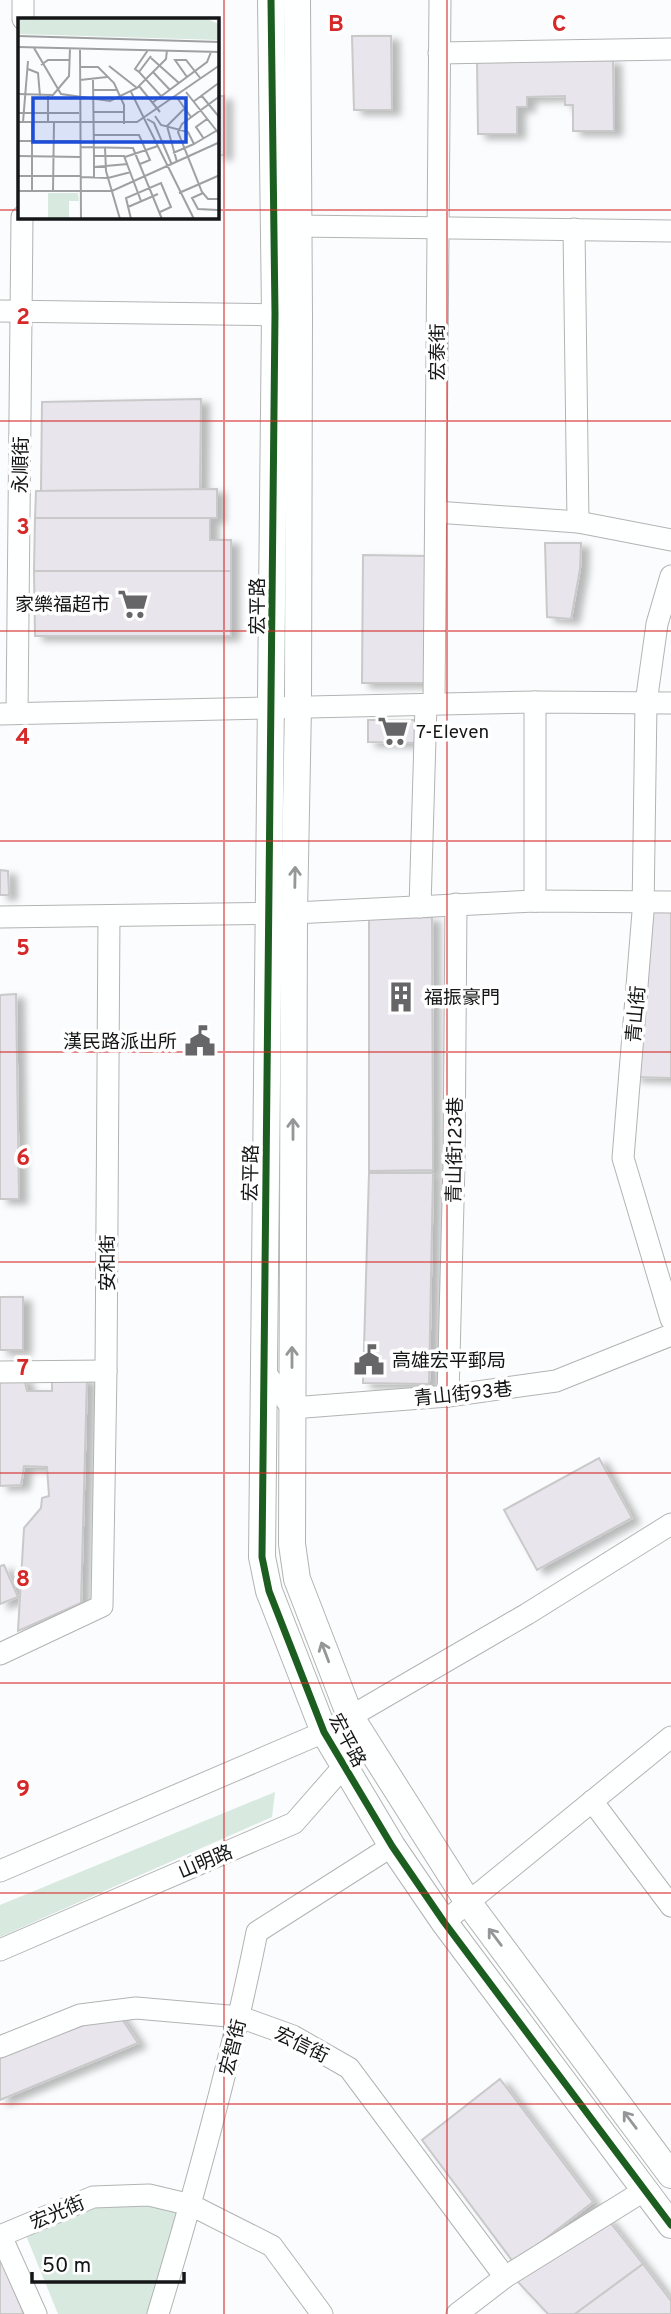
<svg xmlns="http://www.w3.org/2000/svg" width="671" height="2314" font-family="Overpass,'Noto Sans TC',sans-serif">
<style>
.green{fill:#d8e9e0}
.building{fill:#e9e5ec;stroke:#c9c9ca;stroke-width:2;filter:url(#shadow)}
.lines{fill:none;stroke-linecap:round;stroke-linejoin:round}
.minor-casing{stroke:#b3b3b4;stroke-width:23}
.tertiary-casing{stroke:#b3b3b4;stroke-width:28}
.minor{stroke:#feffff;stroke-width:21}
.tertiary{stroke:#feffff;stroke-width:26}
.cycleway-casing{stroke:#fff;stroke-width:11}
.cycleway{stroke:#1b5e20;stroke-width:7}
.oneway{stroke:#959697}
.grid{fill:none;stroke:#d62828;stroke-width:2;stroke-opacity:0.55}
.labels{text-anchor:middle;stroke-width:7;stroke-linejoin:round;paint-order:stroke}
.street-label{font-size:19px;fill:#151617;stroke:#fff}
.poi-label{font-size:19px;fill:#151617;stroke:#fff;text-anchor:start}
.inset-road{fill:none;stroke:#9fa0a1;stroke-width:2}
.view{fill:#1d4ed8;fill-opacity:0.15;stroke:#1d4ed8;stroke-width:3.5}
.inset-edge{fill:none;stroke:#151617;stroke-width:3.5}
.grid-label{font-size:23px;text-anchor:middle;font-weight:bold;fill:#d62828;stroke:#fff;stroke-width:7;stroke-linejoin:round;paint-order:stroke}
</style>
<defs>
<filter id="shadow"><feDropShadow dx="8" dy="4.5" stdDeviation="3.5" flood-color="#0004"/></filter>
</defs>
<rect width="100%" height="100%" fill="#fbfcfd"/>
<!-- green -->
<g class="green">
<path d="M275,1792L272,1817L0,1937V1905Z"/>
<path d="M148,2202L182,2209L151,2314H58L25,2233L95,2204Z"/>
</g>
<!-- building -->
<g class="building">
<path d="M352,36H391L392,110H354Z"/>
<path d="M613,60L614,131H573V105H565V96L527,97V107H517V134H478L477,61Z"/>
<rect x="217" y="96" width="7" height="59"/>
<path d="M201,399L200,490L41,491L42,402Z"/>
<path d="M217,489V518H35L36,491Z"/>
<path d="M35,518H210V540H231V571H34Z"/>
<path d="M545,543H581L580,569L571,619L547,617Z"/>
<path d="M363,555L428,556L427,683H362Z"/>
<path d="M34,571H231V636H35Z"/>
<path d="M368,720H418V743L368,742Z"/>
<path d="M0,870L8,871L9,895H0Z"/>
<path d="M671,905V1078L633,1077L646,906Z"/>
<path d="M432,917L433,1170L369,1171V918Z"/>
<path d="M16,994L19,1199H0V995Z"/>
<path d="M369,1173H433L429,1384L363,1383Z"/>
<rect x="0" y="1297" width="23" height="53"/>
<path d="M0,1378H24L27,1391H52V1378H87L81,1603L18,1631L24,1528L41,1508L42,1498L49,1496L47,1467L24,1466L21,1485L0,1486Z"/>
<path d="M599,1458L632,1518L537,1570L504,1510Z"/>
<path d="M4,1565L18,1597L0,1604V1566Z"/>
<path d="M118,2013L138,2043L0,2100V2055Z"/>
<path d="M500,2079L593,2202L514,2263L422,2140Z"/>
<path d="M606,2217L643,2264L575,2314H548L517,2281Z"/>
<path d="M0,2256L24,2314H0Z"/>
<path d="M643,2264L671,2301V2314H575Z"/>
</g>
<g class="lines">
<!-- minor casing -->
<g class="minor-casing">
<g id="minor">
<path d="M23,19V0"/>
<path d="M439,53L671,49"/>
<path d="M297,226L671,231"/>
<path d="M574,229L578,522"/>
<path d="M0,311L288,315"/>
<path d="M436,512L578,522L671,540"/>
<path d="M671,576L657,624L646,703L643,912L623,1158L671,1319"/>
<path d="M434,704L440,0"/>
<path d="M17,713L22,217"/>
<path d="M0,714L535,702L671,703"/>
<path d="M535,901V702"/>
<path d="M420,907L426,705"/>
<path d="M0,917L294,913L535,901L671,902"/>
<path d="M264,1371L292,1408L448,1396L556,1381L671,1335"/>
<path d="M0,1372L106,1371"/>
<path d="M448,1396L454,1164L456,904"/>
<path d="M0,1654L102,1606L106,1371L109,916"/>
<path d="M592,1801L671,1906"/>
<path d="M0,1871L324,1732L527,1614L671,1524"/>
<path d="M444,1922L671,1737"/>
<path d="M0,1950L294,1823L344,1766L350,1716"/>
<path d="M0,2047L80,2015L136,2008L240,2017L293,2036L349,2068L505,2277"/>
<path d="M0,2236L93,2197L149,2195L191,2205L272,2246L322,2314"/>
<path d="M1,2236L36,2314"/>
<path d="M158,2314C196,2188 231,2061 257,1932L392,1846"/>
<path d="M457,2314L505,2277L645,2190"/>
</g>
</g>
<!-- tertiary casing -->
<g class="tertiary-casing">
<g id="tertiary">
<path d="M271,0L275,314L262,1557L269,1591L324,1732L392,1846L444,1922L671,2225"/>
<path d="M297,0L299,315L298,707L294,913L292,1544L297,1579L350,1716L468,1902L671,2175"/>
</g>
</g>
<!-- minor -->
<use href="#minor" class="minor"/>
<!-- tertiary -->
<use href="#tertiary" class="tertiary"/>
<!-- cycleway casing -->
<g class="cycleway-casing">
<path id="cycleway" d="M271,0L275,314L262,1557L269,1591L324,1732L392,1846L444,1922L671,2225"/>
</g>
<!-- cycleway -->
<use href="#cycleway" class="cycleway"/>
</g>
<!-- one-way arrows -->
<defs><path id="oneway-shaft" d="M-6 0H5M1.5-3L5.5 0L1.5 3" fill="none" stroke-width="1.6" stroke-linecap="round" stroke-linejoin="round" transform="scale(1.75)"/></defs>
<g class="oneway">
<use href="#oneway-shaft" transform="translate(295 877) rotate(-89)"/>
<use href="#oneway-shaft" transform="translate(293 1129) rotate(-90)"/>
<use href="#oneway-shaft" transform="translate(292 1357) rotate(-90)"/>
<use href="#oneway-shaft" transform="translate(325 1652) rotate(-111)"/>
<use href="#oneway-shaft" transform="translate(495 1937) rotate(-127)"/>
<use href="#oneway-shaft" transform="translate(630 2120) rotate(-127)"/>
</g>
<!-- grid -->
<path class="grid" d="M224,0V2314M447,0V2314M0,210H19M217,210H671M0,421H671M0,631H671M0,841H671M0,1052H671M0,1262H671M0,1473H671M0,1683H671M0,1893H671M0,2104H671"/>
<!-- icons -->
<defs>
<g id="supermarket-bare" transform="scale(2.415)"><path d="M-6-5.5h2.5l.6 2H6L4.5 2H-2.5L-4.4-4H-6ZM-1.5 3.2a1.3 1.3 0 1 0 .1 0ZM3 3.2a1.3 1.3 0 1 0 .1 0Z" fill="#666668" stroke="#fff" stroke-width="2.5" paint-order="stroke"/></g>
<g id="building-bare" transform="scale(2.415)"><path d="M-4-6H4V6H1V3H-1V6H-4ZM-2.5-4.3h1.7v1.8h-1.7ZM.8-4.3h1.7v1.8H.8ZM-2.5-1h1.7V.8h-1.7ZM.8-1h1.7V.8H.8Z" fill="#666668" stroke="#fff" stroke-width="2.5" paint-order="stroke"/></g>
<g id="civic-bare" transform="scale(2.415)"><path d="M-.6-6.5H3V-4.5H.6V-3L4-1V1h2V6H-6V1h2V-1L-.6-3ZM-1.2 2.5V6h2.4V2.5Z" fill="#666668" stroke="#fff" stroke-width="2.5" paint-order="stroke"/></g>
</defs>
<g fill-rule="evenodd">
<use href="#supermarket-bare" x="133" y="604"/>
<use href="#supermarket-bare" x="393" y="731"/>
<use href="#building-bare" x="401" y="997"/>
<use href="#civic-bare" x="200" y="1041"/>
<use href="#civic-bare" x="369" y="1360"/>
</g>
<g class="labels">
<!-- street labels -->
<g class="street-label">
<text transform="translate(437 352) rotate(-90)" y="7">宏泰街</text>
<text transform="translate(20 465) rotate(-89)" y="7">永順街</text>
<text transform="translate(257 606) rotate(-90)" y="7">宏平路</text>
<text transform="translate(635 1014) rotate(-85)" y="7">青山街</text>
<text transform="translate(454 1150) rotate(-89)" y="7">青山街123巷</text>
<text transform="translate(250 1173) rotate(-89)" y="7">宏平路</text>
<text transform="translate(107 1263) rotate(-90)" y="7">安和街</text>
<text transform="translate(463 1393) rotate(-6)" y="7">青山街93巷</text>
<text transform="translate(348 1740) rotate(62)" y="7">宏平路</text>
<text transform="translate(205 1861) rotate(-23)" y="7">山明路</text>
<text transform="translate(302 2044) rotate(26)" y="7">宏信街</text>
<text transform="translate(232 2047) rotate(-76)" y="7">宏智街</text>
<text transform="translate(57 2212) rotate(-23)" y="7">宏光街</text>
</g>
<!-- poi labels -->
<g class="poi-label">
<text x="110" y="611" text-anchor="end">家樂福超市</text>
<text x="416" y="738">7-Eleven</text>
<text x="424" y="1004">福振豪門</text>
<text x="177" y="1048" text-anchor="end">漢民路派出所</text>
<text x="392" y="1367">高雄宏平郵局</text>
</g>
</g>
<!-- overview -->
<g transform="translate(18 18)">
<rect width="201" height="201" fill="#fbfcfd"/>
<path d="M0,1H189L201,6V22L0,16ZM30,175H60L61,183H51V201H30Z" fill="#d8e9e0"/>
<path class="inset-road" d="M0,18L202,24M0,29L202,34M16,30L43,76L92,83L119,70L148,41L149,32M62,30L63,201M133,38L121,54L143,78M133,40L161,65M23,47L30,42H51M91,48L119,70M62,49H80L96,65L106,87V106M10,51L20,55L22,78M121,54L117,51L130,32M135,54L152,72M169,59L157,42H168L183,61M62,62L89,59M75,62L76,138M121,68L142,94M75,72H100M113,74L176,201M168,74L202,117M0,76L35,77L51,58L52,30M183,77L202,100M202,78L164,106L160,114L184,174L190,181H202M160,81L173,99M175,84L202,64M134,85L189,44L193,34M75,94H107M0,95H61M137,98L143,107L170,114L176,126L155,135M129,101L136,105L154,147M0,104H119L202,47M5,104L10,43M14,104V172M30,104V78M76,117H121L132,142L122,146M186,121L178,109L189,101M0,123H62M176,126L198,113M62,129L115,130L144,201M87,129L88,153L102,201M0,138L62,139M107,139L140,128M159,144L149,108L166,91M76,149L110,146M0,158H63M63,159L90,160L113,154M76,160V138H106L123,183M0,173H94L202,124M35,173L36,104M161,175L202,157M185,175L174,180L180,191L200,192M110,189L140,176M113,201L108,180L143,165L153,189L142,194"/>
<path class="view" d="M15,80H168V124H15Z"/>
<rect width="201" height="201" class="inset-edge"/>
</g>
<g class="grid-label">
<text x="336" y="31">B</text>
<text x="559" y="31">C</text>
<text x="23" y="324">2</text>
<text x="23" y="534">3</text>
<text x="23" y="744">4</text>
<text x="23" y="955">5</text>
<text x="23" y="1165">6</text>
<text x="23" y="1375">7</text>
<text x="23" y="1586">8</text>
<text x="23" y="1796">9</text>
</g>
<!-- scale -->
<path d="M32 2272v10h152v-10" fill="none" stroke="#151617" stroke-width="3.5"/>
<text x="42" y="2272" font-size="21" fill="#151617" stroke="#ffffff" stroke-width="5" paint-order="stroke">50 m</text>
</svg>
